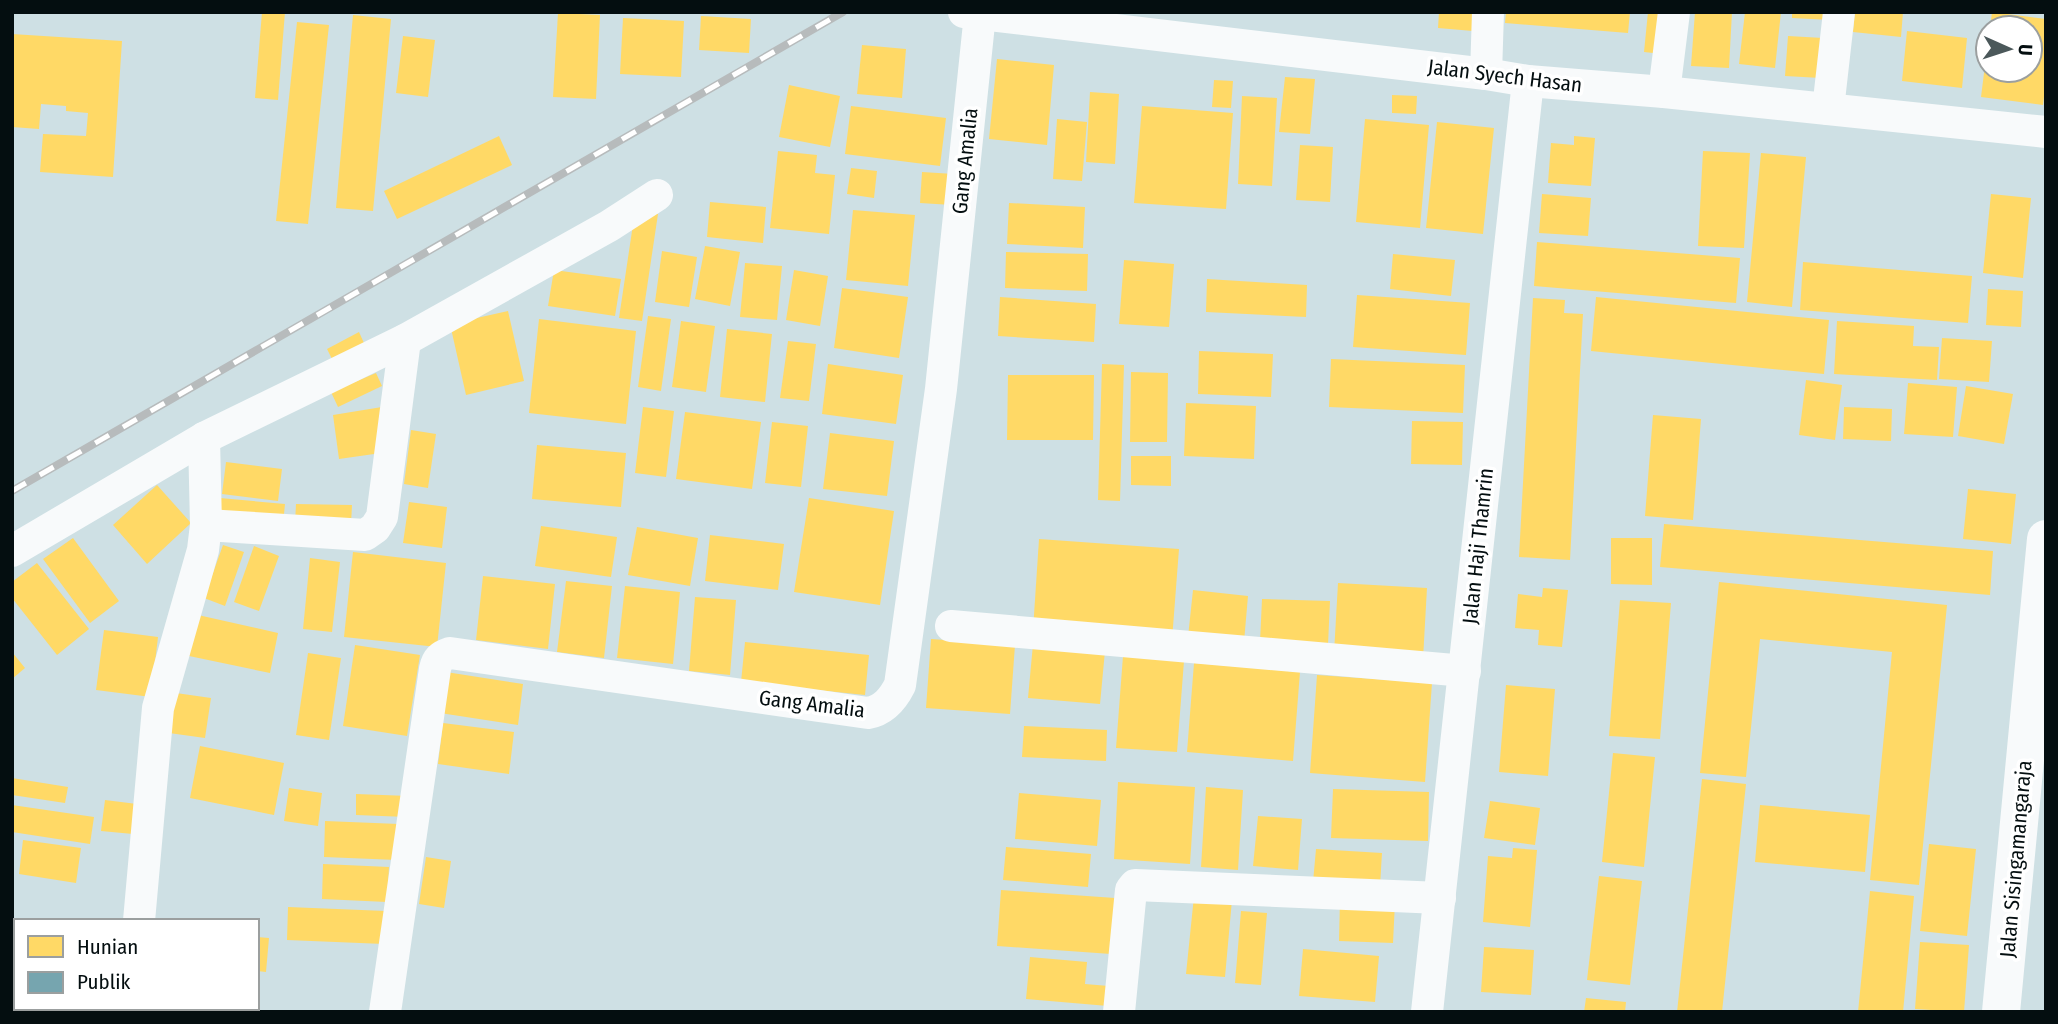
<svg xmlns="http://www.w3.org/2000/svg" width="2058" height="1024" font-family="'Fira Sans Condensed',sans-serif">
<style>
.homes{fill:#ffd966}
.public{fill:#76a5af}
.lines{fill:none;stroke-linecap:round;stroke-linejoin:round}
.street{stroke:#f8fafb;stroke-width:32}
.secondary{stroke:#f8fafb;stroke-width:38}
.rail-casing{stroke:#b7bbbc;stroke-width:8}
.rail{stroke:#fff;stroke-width:5;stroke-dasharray:16;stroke-linecap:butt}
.labels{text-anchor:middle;stroke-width:7;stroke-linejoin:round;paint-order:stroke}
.street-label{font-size:21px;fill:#040e10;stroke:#fff}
</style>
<rect width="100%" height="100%" fill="#cee0e4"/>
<!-- homes -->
<g class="homes">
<path d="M262,12H285L278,100L255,98Z"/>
<path d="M1439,12H1474L1473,31L1438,28Z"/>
<path d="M1506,12H1630L1628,33L1505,23Z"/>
<path d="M1648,12H1666L1662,54L1644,52Z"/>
<path d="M1695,12H1732L1729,68L1691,66Z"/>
<path d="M1745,12H1781L1775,68L1739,64Z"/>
<path d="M1792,12H1830V20L1792,18Z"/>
<path d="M1855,12H1903L1901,37L1853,32Z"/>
<path d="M1992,12L2046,19V80L2043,105L1981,97L1986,57L1988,70H2030V28H1990Z"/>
<path d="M558,13L600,15L596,99L553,97Z"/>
<path d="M353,15L391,19L373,211L336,208Z"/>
<path d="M701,16L751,19L749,53L699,50Z"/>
<path d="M623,18L684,21L681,77L620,74Z"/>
<path d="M297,22L329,25L308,224L276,221Z"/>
<path d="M1907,31L1967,38L1962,88L1902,81Z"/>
<path d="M12,34L122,41L113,177L40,172L43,134L86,136L88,113L66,111V106L41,104L39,129L12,127Z"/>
<path d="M403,36L435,40L428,97L396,93Z"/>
<path d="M1788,36L1823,38L1821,78L1785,76Z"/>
<path d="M862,45L906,49L902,98L857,94Z"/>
<path d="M997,59L1054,65L1047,145L989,139Z"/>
<path d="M1285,77L1315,79L1310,134L1279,132Z"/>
<path d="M1214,80L1233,81L1231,108L1212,107Z"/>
<path d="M789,85L840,96L830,147L779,137Z"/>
<path d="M1090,92L1119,94L1115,164L1086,162Z"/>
<path d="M1392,95L1417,96L1416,114L1392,113Z"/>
<path d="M1242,96L1277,98L1272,186L1238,184Z"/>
<path d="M851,106L946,118L940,166L845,154Z"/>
<path d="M1142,106L1233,113L1226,209L1134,203Z"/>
<path d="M1057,119L1087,122L1082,181L1053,179Z"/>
<path d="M1365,119L1429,125L1420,228L1356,222Z"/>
<path d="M1437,122L1494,128L1483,234L1426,228Z"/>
<path d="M499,136L512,165L397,219L384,191Z"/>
<path d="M1574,136L1595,138L1591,186L1548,183L1551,143L1574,145Z"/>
<path d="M1300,145L1333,147L1330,202L1296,200Z"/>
<path d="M778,151L817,155L815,173L835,175L829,234L770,228Z"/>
<path d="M1703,151L1750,153L1744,248L1698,246Z"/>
<path d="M1761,153L1806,157L1792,307L1747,302Z"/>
<path d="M851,168L877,171L874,198L847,194Z"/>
<path d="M922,172L954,174L952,205L920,203Z"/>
<path d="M1542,194L1591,198L1588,236L1539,233Z"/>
<path d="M1991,194L2031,198L2023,278L1983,273Z"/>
<path d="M710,202L766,207L763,243L707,237Z"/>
<path d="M1009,203L1085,207L1083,248L1007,244Z"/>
<path d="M853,210L915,215L908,286L846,280Z"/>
<path d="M635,211L658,214L642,321L619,318Z"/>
<path d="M1537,242L1740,258L1736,303L1534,286Z"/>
<path d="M705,246L740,252L730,306L695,299Z"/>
<path d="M662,251L697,257L689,307L655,302Z"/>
<path d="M1006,252L1088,254L1087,291L1005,288Z"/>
<path d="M1393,254L1455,260L1451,296L1390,289Z"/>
<path d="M1124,260L1174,264L1169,327L1119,324Z"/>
<path d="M1803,262L1972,276L1968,323L1800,310Z"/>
<path d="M745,263L782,266L777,320L740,317Z"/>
<path d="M554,270L621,279L615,316L548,306Z"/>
<path d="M794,270L828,276L820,326L786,320Z"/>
<path d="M1207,279L1307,285L1306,317L1206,312Z"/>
<path d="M842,288L908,297L899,358L834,348Z"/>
<path d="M1988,289L2023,291L2021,327L1986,325Z"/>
<path d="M1357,295L1470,303L1466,355L1353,347Z"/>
<path d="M1000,297L1096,304L1094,342L998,336Z"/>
<path d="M1596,297L1829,320L1824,374L1591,351Z"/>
<path d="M1533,298L1565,300L1564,313L1583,314L1570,560L1519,557Z"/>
<path d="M508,311L524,381L466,395L450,324Z"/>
<path d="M648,316L671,319L661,391L638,387Z"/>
<path d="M539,319L636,331L626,424L529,413Z"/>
<path d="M681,321L715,326L706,392L672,387Z"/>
<path d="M1837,321L1914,326L1913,346L1939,347L1937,380L1834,374Z"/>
<path d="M727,329L772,334L765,402L720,397Z"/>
<path d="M359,332L369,354L338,371L327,349Z"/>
<path d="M1942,338L1992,341L1989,382L1939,379Z"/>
<path d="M788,341L816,344L809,401L780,398Z"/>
<path d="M1199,351L1273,354L1271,397L1198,394Z"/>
<path d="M1331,359L1465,365L1463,413L1329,407Z"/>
<path d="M828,364L903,375L896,424L822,414Z"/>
<path d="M1102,364L1124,365L1120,501L1098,500Z"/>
<path d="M1131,372L1168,373L1167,442H1130Z"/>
<path d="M376,373L382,386L338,407L331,392Z"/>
<path d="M1008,375H1094L1093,440H1007Z"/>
<path d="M1806,380L1842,385L1835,440L1799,435Z"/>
<path d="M1908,383L1957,387L1953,437L1904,434Z"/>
<path d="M1966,386L2013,394L2004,444L1958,436Z"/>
<path d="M1186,403L1256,406L1254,459L1184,456Z"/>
<path d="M382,407L388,452L339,459L333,415Z"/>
<path d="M643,407L674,411L666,477L635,473Z"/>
<path d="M1844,407L1892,409L1891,441L1843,439Z"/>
<path d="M685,412L761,422L752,489L676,479Z"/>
<path d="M1653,415L1701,419L1693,520L1645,516Z"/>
<path d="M1412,421L1463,422L1462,465L1411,464Z"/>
<path d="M772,422L808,426L801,487L765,483Z"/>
<path d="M411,430L436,434L428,488L404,484Z"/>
<path d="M830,433L894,441L887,496L823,489Z"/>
<path d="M537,445L626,453L621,507L532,499Z"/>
<path d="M1131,456H1171V486L1131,485Z"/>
<path d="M226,462L282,469L278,501L222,494Z"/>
<path d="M157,485L191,523L147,564L113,525Z"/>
<path d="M1968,489L2016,494L2011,544L1963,539Z"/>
<path d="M220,498L285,504L283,524L217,518Z"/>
<path d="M809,498L894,511L880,605L794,592Z"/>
<path d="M409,502L447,507L442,548L403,543Z"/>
<path d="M296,504L352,505L351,525L295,523Z"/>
<path d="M1664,524L1993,551L1990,595L1660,567Z"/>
<path d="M541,526L617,537L611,577L535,566Z"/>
<path d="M637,527L698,538L690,586L628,575Z"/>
<path d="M710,535L784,544L778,590L705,581Z"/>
<path d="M73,538L119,601L90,623L43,559Z"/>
<path d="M1611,538H1652V585L1611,584Z"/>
<path d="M1039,539L1179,549L1172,640L1033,630Z"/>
<path d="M223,545L244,552L225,606L204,598Z"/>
<path d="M254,546L279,556L259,611L234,602Z"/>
<path d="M353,552L446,563L437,647L344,637Z"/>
<path d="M310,558L340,562L332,632L303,629Z"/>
<path d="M37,563L89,629L57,655L12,598V582Z"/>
<path d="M483,576L555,584L548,649L476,640Z"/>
<path d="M566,581L612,586L604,658L557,652Z"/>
<path d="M1719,582L1947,605L1919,885L1870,880L1892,652L1760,639L1746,777L1700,773Z"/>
<path d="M1338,583L1427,588L1423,659L1334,653Z"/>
<path d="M625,586L680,592L673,664L617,658Z"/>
<path d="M1543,588L1568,590L1562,647L1538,645L1539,630L1515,628L1518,594L1542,597Z"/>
<path d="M1193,590L1248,596L1244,642L1188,637Z"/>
<path d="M695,597L736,600L730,675L689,671Z"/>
<path d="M1262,599L1330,601L1328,645L1260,642Z"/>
<path d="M1620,600L1671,603L1660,739L1609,736Z"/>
<path d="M198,615L278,633L270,673L189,656Z"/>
<path d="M104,630L158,637L151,697L96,690Z"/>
<path d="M931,639L1015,645L1010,714L926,708Z"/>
<path d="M745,642L869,655L865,695L741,682Z"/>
<path d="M1033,644L1105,651L1100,704L1028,698Z"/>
<path d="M355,645L420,655L407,736L343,726Z"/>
<path d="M12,652L25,668L12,679Z"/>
<path d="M308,653L341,658L329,740L296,735Z"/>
<path d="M1123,656L1184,661L1177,752L1116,748Z"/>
<path d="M1194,663L1300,672L1293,761L1187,752Z"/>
<path d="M446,672L523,684L518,725L440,713Z"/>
<path d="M1317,675L1432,683L1425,782L1310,773Z"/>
<path d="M1506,685L1555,689L1548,776L1499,772Z"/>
<path d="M176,693L211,698L205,738L169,733Z"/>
<path d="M443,723L514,732L509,774L438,764Z"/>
<path d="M1024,726L1107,730L1106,761L1022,757Z"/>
<path d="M200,746L284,763L274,815L190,798Z"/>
<path d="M1613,753L1655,757L1644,867L1602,862Z"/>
<path d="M12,778L68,787L65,803L12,795Z"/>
<path d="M1702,779L1746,784L1722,1012H1677Z"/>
<path d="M1118,782L1195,787L1190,864L1114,859Z"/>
<path d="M1206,787L1243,790L1238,870L1201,867Z"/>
<path d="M289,788L322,793L318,826L284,821Z"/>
<path d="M1333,789L1429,792L1428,841L1331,838Z"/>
<path d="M1019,793L1101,800L1097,846L1015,839Z"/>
<path d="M356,794L409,796L407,817L356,815Z"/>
<path d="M105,800L137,804L133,834L101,831Z"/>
<path d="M1490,801L1540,808L1535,845L1484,838Z"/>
<path d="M12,805L94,817L90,844L12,832Z"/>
<path d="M1760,805L1870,815L1865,872L1755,862Z"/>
<path d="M1258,816L1302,819L1298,870L1253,866Z"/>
<path d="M325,821L399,824L397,860L324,857Z"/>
<path d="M23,840L81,848L76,883L19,874Z"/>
<path d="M1929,844L1976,849L1967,936L1920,931Z"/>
<path d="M1006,847L1091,854L1088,887L1003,880Z"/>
<path d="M1513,848L1537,850L1530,927L1483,922L1488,856L1512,858Z"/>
<path d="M1316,849L1382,853L1380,886L1313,882Z"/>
<path d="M426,857L451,861L444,908L419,904Z"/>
<path d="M323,864L389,867L387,902L322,899Z"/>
<path d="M1599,876L1642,881L1630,985L1587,980Z"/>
<path d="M1001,890L1115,898L1111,954L997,946Z"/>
<path d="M1870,891L1914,896L1903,1012H1858Z"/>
<path d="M1194,896L1232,900L1225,977L1186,974Z"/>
<path d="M1340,899L1395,902L1393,943L1339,941Z"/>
<path d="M288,907L386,911L384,944L287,940Z"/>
<path d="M1241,911L1267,913L1261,985L1235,983Z"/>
<path d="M257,937L269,938L266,972L257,971Z"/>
<path d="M1920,942L1969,945L1964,1012L1915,1009Z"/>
<path d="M1484,947L1534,950L1531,995L1481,992Z"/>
<path d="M1303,949L1379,956L1375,1002L1299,996Z"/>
<path d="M1030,957L1087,962L1085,984L1109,986L1108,1006L1026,999Z"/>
<path d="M1586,998L1626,1002L1625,1012H1584Z"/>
</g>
<!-- public -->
<path class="public" d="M163,1008H227L225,1012H161Z"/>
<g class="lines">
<!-- street -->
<g class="street">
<path d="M964,12L1486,74L1528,81L1664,92L2046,132"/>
<path d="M1486,74L1488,12"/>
<path d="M1664,92L1674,12"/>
<path d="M1828,109L1839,12"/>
<path d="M206,525L365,535L375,528L382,517L405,340"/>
<path d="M12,551L204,438L405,340L609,226L657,195"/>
<path d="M951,626L1465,671"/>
<path d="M139,921L158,708L203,550L206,525L204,438"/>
<path d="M131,1012V1008"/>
<path d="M385,1012L435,669C437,659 441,656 450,653L868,713C884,710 893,699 900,685L941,389L980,14"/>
<path d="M1119,1012L1131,890L1135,885L1440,898"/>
<path d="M1427,1012L1528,81"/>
</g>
<!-- secondary -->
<path class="secondary" d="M2001,1012L2046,539"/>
<!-- rail casing -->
<g class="rail-casing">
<path id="rail" d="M12,491L843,12"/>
</g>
<!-- rail -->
<use href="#rail" class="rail"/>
</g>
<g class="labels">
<!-- street labels -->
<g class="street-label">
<text transform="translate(1505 76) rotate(7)" y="7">Jalan Syech Hasan</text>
<text transform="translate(965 161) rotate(-84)" y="7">Gang Amalia</text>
<text transform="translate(1478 546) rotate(-84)" y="7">Jalan Haji Thamrin</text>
<text transform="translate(812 704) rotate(7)" y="7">Gang Amalia</text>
<text transform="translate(2016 859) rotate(-85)" y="7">Jalan Sisingamangaraja</text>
</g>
</g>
<!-- border -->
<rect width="2058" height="1024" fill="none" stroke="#040e10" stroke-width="28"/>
<!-- legend -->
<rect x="14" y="919" width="245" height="91" fill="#ffffff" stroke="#9b9f9f" stroke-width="2"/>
<rect x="28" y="936" width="35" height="21" fill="#ffd966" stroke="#9b9f9f" stroke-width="2"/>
<text x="77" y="954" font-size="21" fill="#040e10">Hunian</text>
<rect x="28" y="972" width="35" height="21" fill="#76a5af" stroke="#9b9f9f" stroke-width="2"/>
<text x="77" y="989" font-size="21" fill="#040e10">Publik</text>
<!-- north arrow -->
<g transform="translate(2009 49) rotate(93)"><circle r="33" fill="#ffffff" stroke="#9b9f9f" stroke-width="2"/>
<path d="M0-5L12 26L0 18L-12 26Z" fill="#4b585a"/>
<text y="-10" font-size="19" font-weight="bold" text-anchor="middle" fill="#040e10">U</text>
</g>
</svg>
